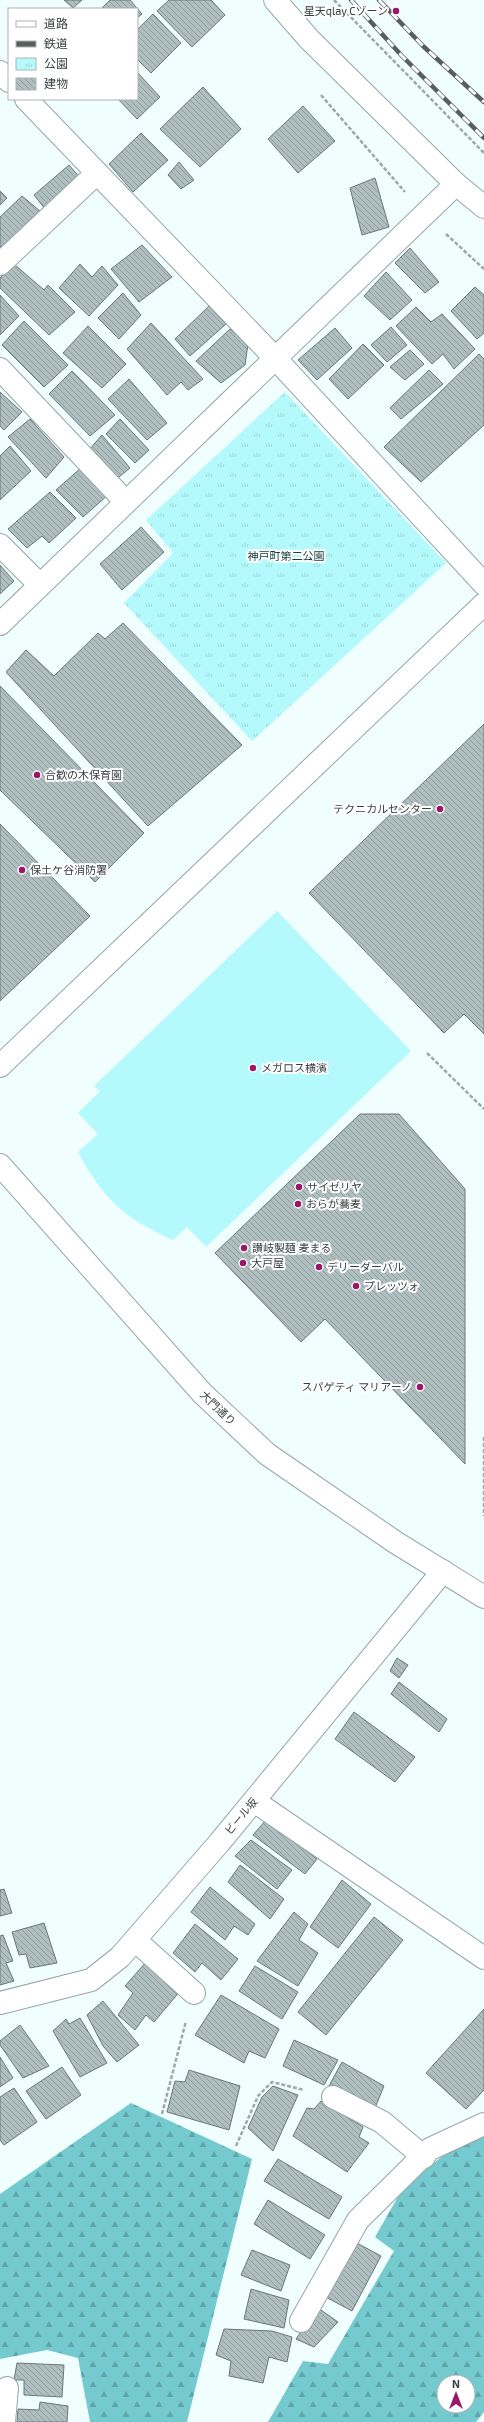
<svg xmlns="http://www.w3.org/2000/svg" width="484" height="2422" font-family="'Exo 2','Noto Sans JP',sans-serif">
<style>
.green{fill:#b4f9fc}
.forest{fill:url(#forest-firs);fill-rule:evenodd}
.park{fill:url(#park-tufts)}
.building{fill:url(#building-back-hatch);stroke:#697778}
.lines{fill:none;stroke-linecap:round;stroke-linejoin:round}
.minor-casing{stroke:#97a6a7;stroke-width:24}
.path{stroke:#9ea8a8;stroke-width:2.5;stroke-dasharray:4 2;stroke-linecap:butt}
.minor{stroke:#fff;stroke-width:22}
.rail-casing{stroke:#565e5e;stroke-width:4.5}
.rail{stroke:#fff;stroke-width:3;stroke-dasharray:9;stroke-linecap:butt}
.poi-dot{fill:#9c1668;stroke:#fff;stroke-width:1.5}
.labels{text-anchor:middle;stroke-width:4;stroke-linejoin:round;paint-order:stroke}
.poi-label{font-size:11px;fill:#383f3f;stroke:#fff;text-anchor:start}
.park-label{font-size:11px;fill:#174041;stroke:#fff}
.street-label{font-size:11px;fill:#383f3f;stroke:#fff}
</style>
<defs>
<pattern id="forest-firs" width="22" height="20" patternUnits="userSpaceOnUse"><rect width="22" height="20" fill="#74cace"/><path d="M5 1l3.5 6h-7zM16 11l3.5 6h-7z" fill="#60a5a9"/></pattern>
<pattern id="park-tufts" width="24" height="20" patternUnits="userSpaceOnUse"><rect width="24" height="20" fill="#b4f9fc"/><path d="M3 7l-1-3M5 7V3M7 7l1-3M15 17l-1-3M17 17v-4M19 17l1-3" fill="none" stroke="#9cd6d9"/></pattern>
<pattern id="building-back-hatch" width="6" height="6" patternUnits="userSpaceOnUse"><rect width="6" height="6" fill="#afbfbf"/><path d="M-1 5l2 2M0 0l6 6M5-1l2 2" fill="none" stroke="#8f9d9d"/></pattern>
</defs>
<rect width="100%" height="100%" fill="#f1fefe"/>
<!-- green -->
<path class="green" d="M277,911L411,1051L206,1247L187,1227L173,1240C124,1218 104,1200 78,1152L98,1134L78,1113L100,1091L94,1086Z"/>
<!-- forest -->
<g class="forest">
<path d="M131,2103L252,2159L187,2422H90L78,2358L47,2350L0,2359V2194Z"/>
<path d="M484,2134V2412L476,2422H268L303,2361L328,2364L394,2251L375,2237L403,2188L450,2150ZM444,2382H468V2406H444Z"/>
</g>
<!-- park -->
<path class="park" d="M285,392L446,563L252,741L124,603L173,553L146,520Z"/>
<!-- building -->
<g class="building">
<path d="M64,0H82L73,8Z"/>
<path d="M110,0H130L142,14L137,18V9H101Z"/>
<path d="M169,0H211L225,15L192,47L157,11Z"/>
<path d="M153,14L181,43L151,73L137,59V30Z"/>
<path d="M137,72L160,97L137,119L118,99H137Z"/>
<path d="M203,87L241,129L200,167L160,129Z"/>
<path d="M303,106L335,141L298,173L268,139Z"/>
<path d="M141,133L168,160L133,192L109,164Z"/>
<path d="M179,162L194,180L181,189L168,175Z"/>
<path d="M69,165L81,179L46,210L34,195Z"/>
<path d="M375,178L389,227L362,235L350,188Z"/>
<path d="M0,191L7,198L0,205Z"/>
<path d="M22,196L40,211L0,250V217Z"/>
<path d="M142,245L172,277L139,302L111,269Z"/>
<path d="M410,248L439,282L425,293L395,263Z"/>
<path d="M14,264L44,290L48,285L75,312L49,335L0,288V278Z"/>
<path d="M80,264L92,277L102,266L118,285L89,316L59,288Z"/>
<path d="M386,272L412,300L390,320L364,296Z"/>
<path d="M475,287L484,295V333L477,339L451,311Z"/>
<path d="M123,293L141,315L119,339L98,318Z"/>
<path d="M0,295L19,316L0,335Z"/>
<path d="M209,306L226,324L190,356L175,339Z"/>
<path d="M416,307L431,322L442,314L475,349L454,369L443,354L432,364L396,326Z"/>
<path d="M24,321L68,365L44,387L2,345Z"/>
<path d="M151,323L203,379L188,390L181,382L167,395L127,349Z"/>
<path d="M88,326L126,364L102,388L63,353Z"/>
<path d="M391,327L407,345L387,362L371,345Z"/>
<path d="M335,328L352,348L317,380L298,360Z"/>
<path d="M230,329L248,344L245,365L221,383L196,361Z"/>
<path d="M363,344L384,365L348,399L329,379Z"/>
<path d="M410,350L424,364L405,380L390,367Z"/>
<path d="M479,354L484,359V425L421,482L384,447Z"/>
<path d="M429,370L443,384L401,419L390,408Z"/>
<path d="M72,371L115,415L90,436L49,394Z"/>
<path d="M129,379L167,423L147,440L108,399Z"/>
<path d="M0,392L22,412L4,430L0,426Z"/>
<path d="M30,419L64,457L46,478L8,437Z"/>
<path d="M120,419L149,450L135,463L106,434Z"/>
<path d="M102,435L130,468L114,481L88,451Z"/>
<path d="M10,446L31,471L0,500V456Z"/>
<path d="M82,467L108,495L83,517L56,490Z"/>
<path d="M50,492L76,518L49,543L42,536L27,548L8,529Z"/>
<path d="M141,527L164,552L122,590L100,564Z"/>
<path d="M0,565L14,581L0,594Z"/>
<path d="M123,623L242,745L148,826L6,672L26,650L54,676L98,633L105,639Z"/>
<path d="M0,686L144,833L95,882L0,790Z"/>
<path d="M484,724V1034L464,1014L444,1033L309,893Z"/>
<path d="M0,824L90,916L0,1001Z"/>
<path d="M360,1114H399L465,1189V1464L325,1319L301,1342L215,1253Z"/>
<path d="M397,1658L408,1665L399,1678L390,1671Z"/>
<path d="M399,1682L447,1719L439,1732L391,1694Z"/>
<path d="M354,1712L415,1757L395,1782L335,1739Z"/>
<path d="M266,1820L317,1859L305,1874L253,1835Z"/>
<path d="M251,1840L292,1870L277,1889L235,1856Z"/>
<path d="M240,1865L284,1899L270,1919L228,1882Z"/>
<path d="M342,1880L371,1904L338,1948L310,1927Z"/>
<path d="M210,1887L255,1924L248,1935L234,1926L225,1940L191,1912Z"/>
<path d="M4,1889L12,1913L0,1916V1890Z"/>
<path d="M294,1912L308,1924L299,1940L318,1953L298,1986L257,1961Z"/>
<path d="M374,1917L403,1940L326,2035L298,2012Z"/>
<path d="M44,1923L57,1963L30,1968L26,1954L19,1955L12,1932Z"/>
<path d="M195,1924L238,1959L221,1980L202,1963L195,1972L173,1953Z"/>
<path d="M3,1935L13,1961L6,1963L14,1981L0,1985V1936Z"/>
<path d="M147,1961L181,1990L154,2022L146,2015L135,2030L118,2015L133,1993L125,1986Z"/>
<path d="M255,1966L298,1992L282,2019L239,1991Z"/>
<path d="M221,1995L279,2029L265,2058L249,2051L244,2063L195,2035Z"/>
<path d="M103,2001L139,2045L117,2062L103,2046L87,2015Z"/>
<path d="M484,2009V2090L466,2109L426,2073Z"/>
<path d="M80,2018L107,2063L80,2077L53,2031L66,2019L69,2024Z"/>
<path d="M20,2025L49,2066L23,2078L0,2045V2041Z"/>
<path d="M294,2040L338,2060L324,2085L283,2066Z"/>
<path d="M0,2057L13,2078L0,2087Z"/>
<path d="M342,2062L384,2086L375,2108L329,2086Z"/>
<path d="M62,2067L81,2095L46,2119L26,2091Z"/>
<path d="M189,2070L240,2086L229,2130L167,2112L175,2081L185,2082Z"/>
<path d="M273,2086L298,2095L273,2151L248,2128L262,2097Z"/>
<path d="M14,2088L37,2122L4,2145L0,2140V2097Z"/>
<path d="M321,2101L363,2127L359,2137L369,2143L347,2172L293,2136L307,2108L314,2109Z"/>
<path d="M278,2159L342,2197L329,2219L264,2181Z"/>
<path d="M268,2200L325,2235L310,2259L254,2224Z"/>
<path d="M355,2242L381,2256L352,2311L322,2295Z"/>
<path d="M252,2250L290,2265L281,2291L241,2275Z"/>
<path d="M251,2289L289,2300L284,2328L244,2319Z"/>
<path d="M318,2308L338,2322L314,2347L296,2339Z"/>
<path d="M224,2329L272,2331L292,2337L287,2362L269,2357L263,2383L229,2376L231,2361L216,2355Z"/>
<path d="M17,2363L64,2365L62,2397L24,2395V2380H14Z"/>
<path d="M40,2402L68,2406L67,2422H17L18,2409L39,2410Z"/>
</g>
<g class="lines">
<!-- minor casing -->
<g class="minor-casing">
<g id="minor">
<path d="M275,0L309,39L456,184L484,207"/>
<path d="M0,72L9,81"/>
<path d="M26,99L275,358L484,584"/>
<path d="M0,264L97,173"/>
<path d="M0,369L126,502"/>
<path d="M0,545L40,585"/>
<path d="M0,624L456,184"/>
<path d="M0,1066L484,604"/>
<path d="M0,1165L202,1393L267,1454L395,1542L484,1597"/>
<path d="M254,1801L484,1958"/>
<path d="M135,1940L194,1993"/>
<path d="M0,2003L91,1980L120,1957L219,1843L443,1571"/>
<path d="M333,2097L382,2122L424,2157"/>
<path d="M301,2321L358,2220L430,2149L484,2124"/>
<path d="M4,2422L7,2388"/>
</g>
</g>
<!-- path -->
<g class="path">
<path d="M334,0L484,153"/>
<path d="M321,95L405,192"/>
<path d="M446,234L484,269"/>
<path d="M427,1053L484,1109"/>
<path d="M484,1437V1516"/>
<path d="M162,2114L186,2021"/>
<path d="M236,2146L258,2096L272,2082L304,2090"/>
</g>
<!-- minor -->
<use href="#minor" class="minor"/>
<!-- rail casing -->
<g class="rail-casing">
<g id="rail">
<path d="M351,0L402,56L484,138"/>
<path d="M379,0L423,46L484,102"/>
</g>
</g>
<!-- rail -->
<use href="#rail" class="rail"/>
</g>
<!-- markers -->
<g class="poi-dot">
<circle cx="396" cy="11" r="4"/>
<circle cx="37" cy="775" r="4"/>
<circle cx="440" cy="809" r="4"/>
<circle cx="22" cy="870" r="4"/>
<circle cx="253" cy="1068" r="4"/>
<circle cx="299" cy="1187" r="4"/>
<circle cx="298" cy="1204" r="4"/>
<circle cx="244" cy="1248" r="4"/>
<circle cx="243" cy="1263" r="4"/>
<circle cx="319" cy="1267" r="4"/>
<circle cx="356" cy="1286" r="4"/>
<circle cx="420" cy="1387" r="4"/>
</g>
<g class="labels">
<!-- poi labels -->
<g class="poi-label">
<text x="388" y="15" text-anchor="end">星天qlay Cゾーン</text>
<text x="45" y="779">合歓の木保育園</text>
<text x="432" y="813" text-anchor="end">テクニカルセンター</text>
<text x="30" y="874">保土ケ谷消防署</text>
<text x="261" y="1072">メガロス横濱</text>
<text x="307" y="1191">サイゼリヤ</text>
<text x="306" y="1208">おらが蕎麦</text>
<text x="252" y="1252">讃岐製麺 麦まる</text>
<text x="251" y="1267">大戸屋</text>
<text x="327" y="1271">デリーダーバル</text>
<text x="364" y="1290">プレッツォ</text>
<text x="412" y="1391" text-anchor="end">スパゲティ マリアーノ</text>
</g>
<!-- park labels -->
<g class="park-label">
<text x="286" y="560">神戸町第二公園</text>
</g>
<!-- street labels -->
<g class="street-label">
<text transform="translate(218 1408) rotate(44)" y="4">大門通り</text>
<text transform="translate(241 1816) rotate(-50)" y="4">ビール坂</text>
</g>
</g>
<!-- legend -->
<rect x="8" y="8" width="130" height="92" fill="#ffffff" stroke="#afb2b2"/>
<rect x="16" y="21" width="20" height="6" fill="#ffffff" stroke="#afb2b2"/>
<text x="44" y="28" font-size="12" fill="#383f3f">道路</text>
<rect x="16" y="41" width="20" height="6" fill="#565e5e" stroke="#afb2b2"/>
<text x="44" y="48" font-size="12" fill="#383f3f">鉄道</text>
<rect x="16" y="58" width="20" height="12" fill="url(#park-tufts)" stroke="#afb2b2"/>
<text x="44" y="68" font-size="12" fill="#383f3f">公園</text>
<rect x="16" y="78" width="20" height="12" fill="url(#building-back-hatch)" stroke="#afb2b2"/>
<text x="44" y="88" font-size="12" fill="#383f3f">建物</text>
<!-- north arrow -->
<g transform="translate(456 2394)"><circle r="19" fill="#ffffff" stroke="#afb2b2"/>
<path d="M0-3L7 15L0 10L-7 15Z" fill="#9c1668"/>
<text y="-6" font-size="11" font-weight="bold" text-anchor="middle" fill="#383f3f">N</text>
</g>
</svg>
